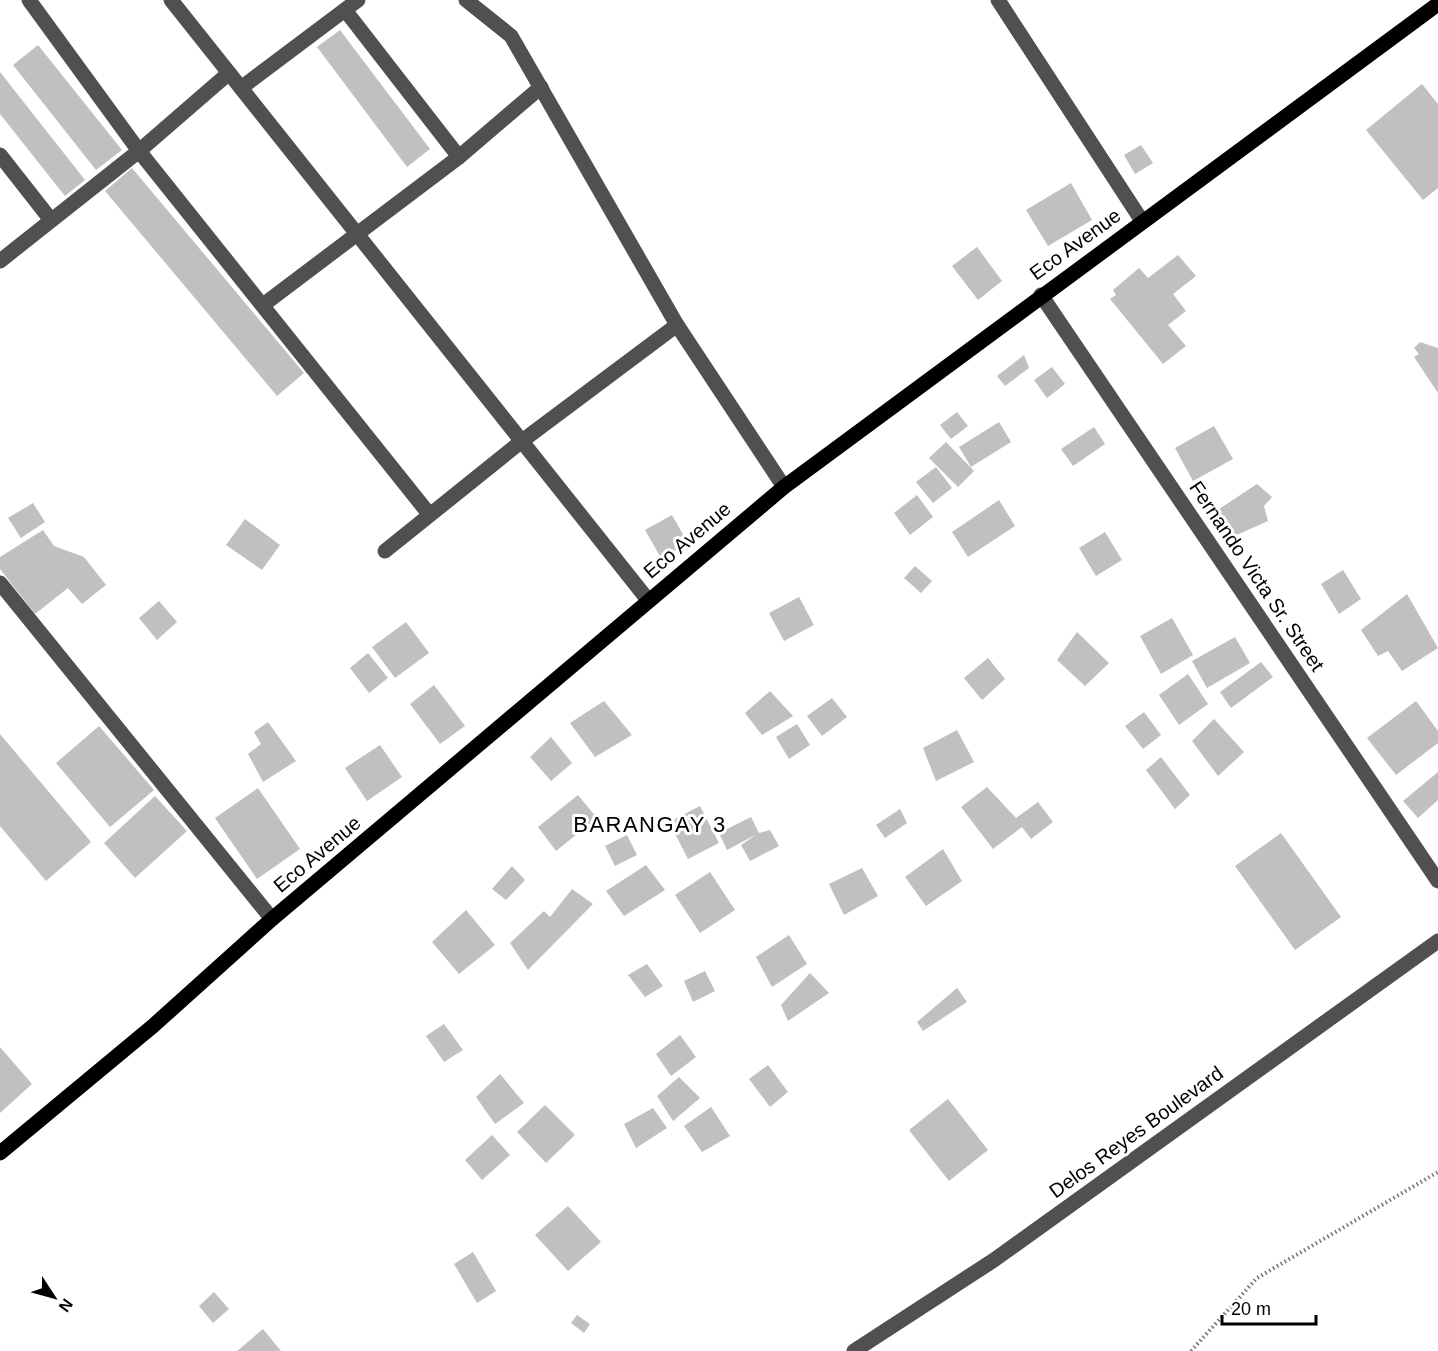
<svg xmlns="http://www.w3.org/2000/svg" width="1438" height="1351" font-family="Helvetica,sans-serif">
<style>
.building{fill:#c0c0c0}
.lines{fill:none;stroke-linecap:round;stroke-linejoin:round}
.path{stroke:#727272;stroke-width:4;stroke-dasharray:1.5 3;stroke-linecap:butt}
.minor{stroke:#505050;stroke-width:15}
.major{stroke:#000;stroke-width:15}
.labels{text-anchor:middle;stroke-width:6;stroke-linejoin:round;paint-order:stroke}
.street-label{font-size:20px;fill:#000;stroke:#fff}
.quarter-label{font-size:22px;letter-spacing:1.5px;fill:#000;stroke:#fff}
</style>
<rect width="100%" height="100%" fill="#fff"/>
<!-- building -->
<g class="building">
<path d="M340,30L430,149L407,167L317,47Z"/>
<path d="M38,45L122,150L96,170L13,65Z"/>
<path d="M0,72L85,180L65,196L0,114Z"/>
<path d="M1422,84L1438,104V188L1423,200L1366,130Z"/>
<path d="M1141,145L1153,163L1135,174L1124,155Z"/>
<path d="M132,168L304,373L277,396L105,191Z"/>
<path d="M1071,183L1092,220L1048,246L1026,210Z"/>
<path d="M977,247L1002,281L978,300L952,266Z"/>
<path d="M1178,255L1196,276L1173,294L1186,311L1168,325L1186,346L1163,364L1110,299L1116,295L1113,290L1139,268L1148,278Z"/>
<path d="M1420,342L1438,348V393L1414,357L1419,354L1414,348Z"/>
<path d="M1024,355L1029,368L1005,386L997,376Z"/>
<path d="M1052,367L1065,384L1047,398L1034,380Z"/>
<path d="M957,412L968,426L951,439L940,425Z"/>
<path d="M999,422L1011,442L971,467L959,447Z"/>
<path d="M1214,426L1233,459L1193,481L1175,448Z"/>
<path d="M1094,427L1105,444L1073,466L1061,449Z"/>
<path d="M946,442L974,471L958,487L929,458Z"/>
<path d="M936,467L952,488L933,503L916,482Z"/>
<path d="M1257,484L1272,497L1264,506L1268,521L1230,538L1213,513Z"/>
<path d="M917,495L933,517L910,535L894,513Z"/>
<path d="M999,500L1015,526L968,557L952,532Z"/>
<path d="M33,503L45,522L21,538L8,518Z"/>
<path d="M672,515L688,543L661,558L645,530Z"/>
<path d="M245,519L280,545L262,570L226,545Z"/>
<path d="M43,530L54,546L84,557L106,585L82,604L68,588L35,614L0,569V557Z"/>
<path d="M1105,532L1122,560L1096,576L1079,548Z"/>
<path d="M915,566L932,581L921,593L904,578Z"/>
<path d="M1343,570L1361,599L1339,614L1321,584Z"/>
<path d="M1407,594L1438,648L1402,671L1388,651L1378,656L1361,630Z"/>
<path d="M799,597L814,625L784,641L769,613Z"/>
<path d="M159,601L177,622L157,640L139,618Z"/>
<path d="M1172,618L1193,655L1161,674L1140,636Z"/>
<path d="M406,622L429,653L395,678L372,647Z"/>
<path d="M1077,632L1109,663L1085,686L1057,660Z"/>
<path d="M1235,637L1250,663L1207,688L1192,661Z"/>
<path d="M368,653L388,678L369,693L350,668Z"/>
<path d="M988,658L1005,679L982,700L964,678Z"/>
<path d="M1261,662L1273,677L1231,708L1220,692Z"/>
<path d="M1188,674L1208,704L1179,725L1159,695Z"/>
<path d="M434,685L465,726L440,744L410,704Z"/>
<path d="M770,691L793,716L762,735L745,713Z"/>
<path d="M832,698L847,717L822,736L807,716Z"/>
<path d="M604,701L632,735L595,757L570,723Z"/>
<path d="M1416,701L1438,731V743L1396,775L1367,738Z"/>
<path d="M1144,712L1161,735L1143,749L1125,726Z"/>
<path d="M1214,719L1244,752L1218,776L1192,741Z"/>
<path d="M268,722L296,761L263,782L248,754L261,744L254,732Z"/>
<path d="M797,724L810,745L789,759L776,737Z"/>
<path d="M99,726L154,790L110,827L56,763Z"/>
<path d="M957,730L974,762L936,781L923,748Z"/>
<path d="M0,734L91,842L46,881L0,826Z"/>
<path d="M551,737L572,763L551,781L530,757Z"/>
<path d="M380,745L402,777L367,801L345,768Z"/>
<path d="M1161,757L1190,795L1175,809L1146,770Z"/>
<path d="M1438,772V800L1418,818L1403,801Z"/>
<path d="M987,787L1016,818L1038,802L1053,822L1031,839L1022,827L993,849L961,807Z"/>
<path d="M258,788L300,849L257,879L215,818Z"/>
<path d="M578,795L597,818L556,851L538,827Z"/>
<path d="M155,796L187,831L135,878L104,843Z"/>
<path d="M700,806L719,843L688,859L669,822Z"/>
<path d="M900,809L907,823L885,838L876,825Z"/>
<path d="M751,817L759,833L770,830L779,846L750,861L741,845L757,834L727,850L719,833Z"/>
<path d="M1281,833L1341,917L1295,950L1235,866Z"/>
<path d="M627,835L637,855L615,866L605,846Z"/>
<path d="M943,849L962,881L926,906L905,877Z"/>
<path d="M646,865L665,890L624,916L606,891Z"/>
<path d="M512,866L525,880L506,900L492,889Z"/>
<path d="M862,868L878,896L844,915L829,884Z"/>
<path d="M710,872L735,910L700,933L675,895Z"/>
<path d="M572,889L593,904L528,970L510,943L544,911L550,917Z"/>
<path d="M466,910L495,945L459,974L432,942Z"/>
<path d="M789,935L807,964L772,987L756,957Z"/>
<path d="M647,964L663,986L645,997L628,975Z"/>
<path d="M705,971L715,991L693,1002L684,981Z"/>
<path d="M810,973L829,993L788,1021L781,1005Z"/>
<path d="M957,988L967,1002L923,1031L917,1022Z"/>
<path d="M444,1024L463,1050L444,1062L426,1036Z"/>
<path d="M680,1035L696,1057L671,1076L656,1054Z"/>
<path d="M0,1047L32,1084L0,1113Z"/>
<path d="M768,1065L788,1092L770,1107L749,1079Z"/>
<path d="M500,1074L524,1103L495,1124L476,1097Z"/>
<path d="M679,1077L700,1098L673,1121L657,1096Z"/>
<path d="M948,1099L988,1150L949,1181L909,1130Z"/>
<path d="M545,1105L575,1135L546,1163L517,1132Z"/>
<path d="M711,1107L730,1136L702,1152L684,1126Z"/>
<path d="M653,1108L667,1128L636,1148L624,1124Z"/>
<path d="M492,1135L510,1155L482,1180L465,1160Z"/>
<path d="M568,1206L601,1242L568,1271L535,1235Z"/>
<path d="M473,1252L496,1291L477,1303L454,1264Z"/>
<path d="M214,1292L229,1309L213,1323L199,1306Z"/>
<path d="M577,1315L590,1324L584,1333L571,1323Z"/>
<path d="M263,1329L281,1351H237Z"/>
</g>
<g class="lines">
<!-- path -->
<path class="path" d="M1191,1351L1257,1278L1438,1172"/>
<!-- minor -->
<g class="minor">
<path d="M29,0L139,151L429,514"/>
<path d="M171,0L648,600"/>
<path d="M466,0L511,36L677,325L784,487"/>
<path d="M998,0L1142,221"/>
<path d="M345,10L459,157"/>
<path d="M241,88L358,0"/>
<path d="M0,155L51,220"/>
<path d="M0,261L139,151L229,73"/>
<path d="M1041,295L1438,881"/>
<path d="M263,305L459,157L541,87"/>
<path d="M385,551L522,441L677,325"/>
<path d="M0,583L272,919"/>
<path d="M854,1351L994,1260L1438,941"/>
</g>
<!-- major -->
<path class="major" d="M0,1153L153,1026L272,919L784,487L1438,4"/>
</g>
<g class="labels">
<!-- street labels -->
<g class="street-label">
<text transform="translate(1075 244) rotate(-36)" y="7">Eco Avenue</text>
<text transform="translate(687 540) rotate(-40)" y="7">Eco Avenue</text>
<text transform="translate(1257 576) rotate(56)" y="7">Fernando Victa Sr. Street</text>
<text transform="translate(317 854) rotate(-40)" y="7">Eco Avenue</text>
<text transform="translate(1136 1132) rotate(-36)" y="7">Delos Reyes Boulevard</text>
</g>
<!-- quarter labels -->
<g class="quarter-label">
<text x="650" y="832">BARANGAY 3</text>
</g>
</g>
<!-- north arrow -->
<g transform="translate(54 1297) rotate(126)" stroke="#ffffff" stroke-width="4.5" paint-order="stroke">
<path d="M0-4.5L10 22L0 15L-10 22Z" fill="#000000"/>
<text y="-9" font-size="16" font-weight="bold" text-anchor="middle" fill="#000000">N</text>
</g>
<!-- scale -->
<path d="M1222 1315v9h94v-9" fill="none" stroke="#000000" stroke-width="3"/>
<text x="1231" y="1315" font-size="18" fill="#000000" stroke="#ffffff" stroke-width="4.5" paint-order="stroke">20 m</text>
</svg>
